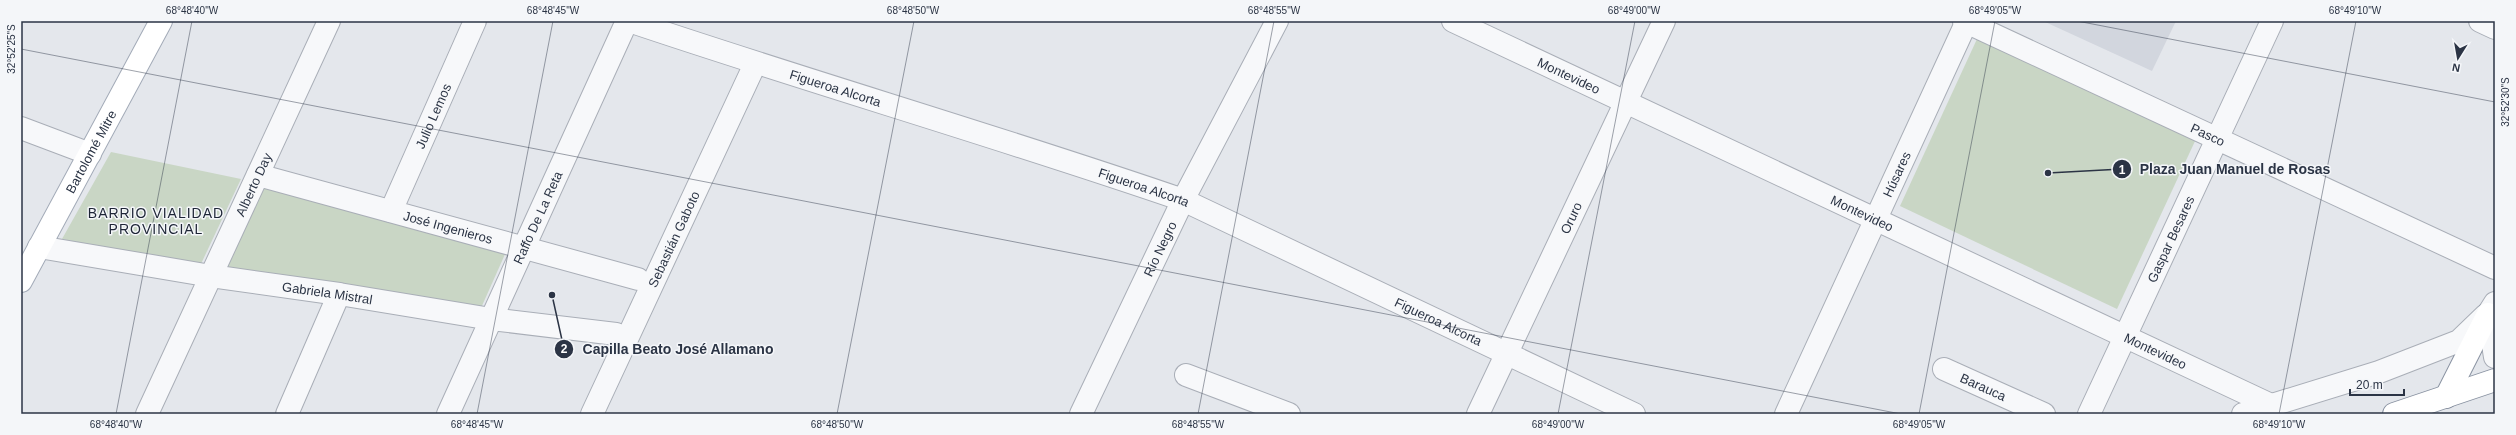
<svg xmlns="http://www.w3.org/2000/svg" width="2516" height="435" font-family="Helvetica,sans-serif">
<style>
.built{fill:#d2d6de}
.green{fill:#c9d6c5}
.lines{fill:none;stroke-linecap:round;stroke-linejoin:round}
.minor-casing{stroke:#a9aeb7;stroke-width:24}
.major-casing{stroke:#a3abb8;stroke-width:24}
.highway-casing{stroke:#8b94a3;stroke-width:24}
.minor{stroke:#f7f8fa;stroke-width:22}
.major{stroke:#fff;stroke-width:22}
.highway{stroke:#fff;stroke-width:22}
.ticks{fill:none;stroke:#2b3445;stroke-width:1;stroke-opacity:0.45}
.labels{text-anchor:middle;stroke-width:3;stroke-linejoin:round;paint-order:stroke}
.street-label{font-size:13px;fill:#2b3445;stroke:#f4f6f9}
.neighbourhood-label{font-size:14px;letter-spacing:1px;fill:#1d2536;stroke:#f4f6f9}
.leader{fill:none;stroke:#2b3445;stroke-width:1.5}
.callout-dot{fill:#2b3445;stroke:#f4f6f9;stroke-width:1.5}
.mark-label{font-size:12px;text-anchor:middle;font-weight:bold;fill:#fff}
.callout-label{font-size:14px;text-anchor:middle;font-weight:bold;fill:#2b3445;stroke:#f4f6f9;stroke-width:3;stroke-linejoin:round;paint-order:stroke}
.neatline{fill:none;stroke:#2b3445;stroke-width:1.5}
.ticks-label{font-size:10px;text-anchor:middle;fill:#2b3445}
</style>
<rect width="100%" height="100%" fill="#e4e7ec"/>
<!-- built -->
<path class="built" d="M2043,21H2176L2152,71Z"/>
<!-- green -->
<g class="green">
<path d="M1977,39L2196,139L2117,309L1900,206Z"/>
<path d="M111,152L241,179L200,266L62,239Z"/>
<path d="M257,183L506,252L481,308L216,268Z"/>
</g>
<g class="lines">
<!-- minor casing -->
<g class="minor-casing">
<g id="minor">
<path id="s1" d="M629,21C813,83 1000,137 1183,200L1634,414"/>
<path id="s2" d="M1453,21L2271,405"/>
<path id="s3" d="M1964,21L2495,268"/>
<path d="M2480,21L2495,28"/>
<path d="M21,128L90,154"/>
<path id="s4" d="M258,175L638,279"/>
<path id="s5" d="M391,211L475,21"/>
<path id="s6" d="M39,247L211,276L339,294L491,319L616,334"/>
<path d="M2495,303L2488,314L2495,357"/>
<path id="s7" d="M1944,369L2044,414"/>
<path d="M1186,375L1289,414"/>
<path id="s8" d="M147,414L329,21"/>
<path d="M287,414L339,294"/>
<path id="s9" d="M448,414L627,21"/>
<path id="s10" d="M592,414L755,64"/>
<path id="s11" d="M1081,414L1183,200L1277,21"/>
<path id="s12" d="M1478,414L1664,21"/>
<path id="s13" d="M1786,414L1967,21"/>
<path id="s14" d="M2089,414L2272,21"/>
<path d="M2243,414L2379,372L2459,341L2486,315"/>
</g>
</g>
<!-- major casing -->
<g class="major-casing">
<g id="major">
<path id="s15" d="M21,281L161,21"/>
</g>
</g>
<!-- highway casing -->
<g class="highway-casing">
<g id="highway">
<path d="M2446,397L2488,314"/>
<path d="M2394,414L2495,380"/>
</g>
</g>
<!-- minor -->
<use href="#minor" class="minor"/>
<!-- major -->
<use href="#major" class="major"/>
<!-- highway -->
<use href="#highway" class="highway"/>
</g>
<!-- ticks -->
<path class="ticks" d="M2077,21L2495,102M21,49L1901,414M116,414L192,21M477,414L553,21M837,414L914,21M1198,414L1274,21M1558,414L1635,21M1919,414L1995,21M2279,414L2356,21"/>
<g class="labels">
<!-- street labels -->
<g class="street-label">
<text dy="5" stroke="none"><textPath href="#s2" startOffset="128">Montevideo</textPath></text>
<text dy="5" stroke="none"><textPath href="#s1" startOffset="217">Figueroa Alcorta</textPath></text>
<text dy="5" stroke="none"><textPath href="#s5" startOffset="104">Julio Lemos</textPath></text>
<text dy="5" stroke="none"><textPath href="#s3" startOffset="269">Pasco</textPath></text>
<text dy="5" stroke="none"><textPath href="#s15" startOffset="147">Bartolomé Mitre</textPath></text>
<text dy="5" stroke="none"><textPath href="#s13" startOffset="264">Húsares</textPath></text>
<text dy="5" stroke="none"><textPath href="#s8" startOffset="253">Alberto Day</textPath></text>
<text dy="5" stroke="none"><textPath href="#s1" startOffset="541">Figueroa Alcorta</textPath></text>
<text dy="5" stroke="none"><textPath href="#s2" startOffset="452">Montevideo</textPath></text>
<text dy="5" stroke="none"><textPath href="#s9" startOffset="216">Raffo De La Reta</textPath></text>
<text dy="5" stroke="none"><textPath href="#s12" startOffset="217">Oruro</textPath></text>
<text dy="5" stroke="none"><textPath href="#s4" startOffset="197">José Ingenieros</textPath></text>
<text dy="5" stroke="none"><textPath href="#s10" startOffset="193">Sebastián Gaboto</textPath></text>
<text dy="5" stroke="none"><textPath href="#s14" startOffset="193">Gaspar Besares</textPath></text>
<text dy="5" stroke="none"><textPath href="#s11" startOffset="183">Río Negro</textPath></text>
<text dy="5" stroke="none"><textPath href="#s6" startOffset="292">Gabriela Mistral</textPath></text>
<text dy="5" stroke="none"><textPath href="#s1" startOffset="865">Figueroa Alcorta</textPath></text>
<text dy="5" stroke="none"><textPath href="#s2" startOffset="776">Montevideo</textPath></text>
<text dy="5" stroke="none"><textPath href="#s7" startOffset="43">Barauca</textPath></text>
</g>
<!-- neighbourhood labels -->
<g class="neighbourhood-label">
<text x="156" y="218">BARRIO VIALIDAD<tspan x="156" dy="16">PROVINCIAL</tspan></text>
</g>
</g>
<!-- callouts -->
<path class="leader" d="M2048 173L2122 169M552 295L564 349"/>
<g class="callout-dot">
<circle cx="2048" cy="173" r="4"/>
<circle cx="552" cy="295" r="4"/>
<circle cx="2122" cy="169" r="10"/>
<circle cx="564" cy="349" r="10"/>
</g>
<g class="mark-label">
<text x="2122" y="174">1</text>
<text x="564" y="353">2</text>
</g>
<g class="callout-label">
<text x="2235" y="174">Plaza Juan Manuel de Rosas</text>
<text x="678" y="354">Capilla Beato José Allamano</text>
</g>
<!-- border -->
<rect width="2516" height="435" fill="none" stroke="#f4f6f9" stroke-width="44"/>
<!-- north arrow -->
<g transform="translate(2458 58) rotate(191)" stroke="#f4f6f9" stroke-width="3" paint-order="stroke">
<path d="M0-3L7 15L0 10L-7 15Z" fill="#2b3445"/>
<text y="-6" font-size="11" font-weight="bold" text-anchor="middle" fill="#2b3445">N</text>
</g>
<!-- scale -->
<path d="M2350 389v6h54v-6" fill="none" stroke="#2b3445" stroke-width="2"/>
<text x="2356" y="389" font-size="12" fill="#2b3445" stroke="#f4f6f9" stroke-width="3" paint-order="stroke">20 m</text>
<rect x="22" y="22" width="2472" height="391" class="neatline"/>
<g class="ticks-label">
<text x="192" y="14">68°48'40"W</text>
<text x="553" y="14">68°48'45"W</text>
<text x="913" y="14">68°48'50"W</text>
<text x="1274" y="14">68°48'55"W</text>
<text x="1634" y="14">68°49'00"W</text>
<text x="1995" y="14">68°49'05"W</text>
<text x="2355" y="14">68°49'10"W</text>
<text transform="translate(11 49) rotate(-90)" y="4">32°52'25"S</text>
<text transform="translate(2505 102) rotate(-90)" y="4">32°52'30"S</text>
<text x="116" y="428">68°48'40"W</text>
<text x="477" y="428">68°48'45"W</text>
<text x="837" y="428">68°48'50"W</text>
<text x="1198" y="428">68°48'55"W</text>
<text x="1558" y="428">68°49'00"W</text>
<text x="1919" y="428">68°49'05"W</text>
<text x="2279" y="428">68°49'10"W</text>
</g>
</svg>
